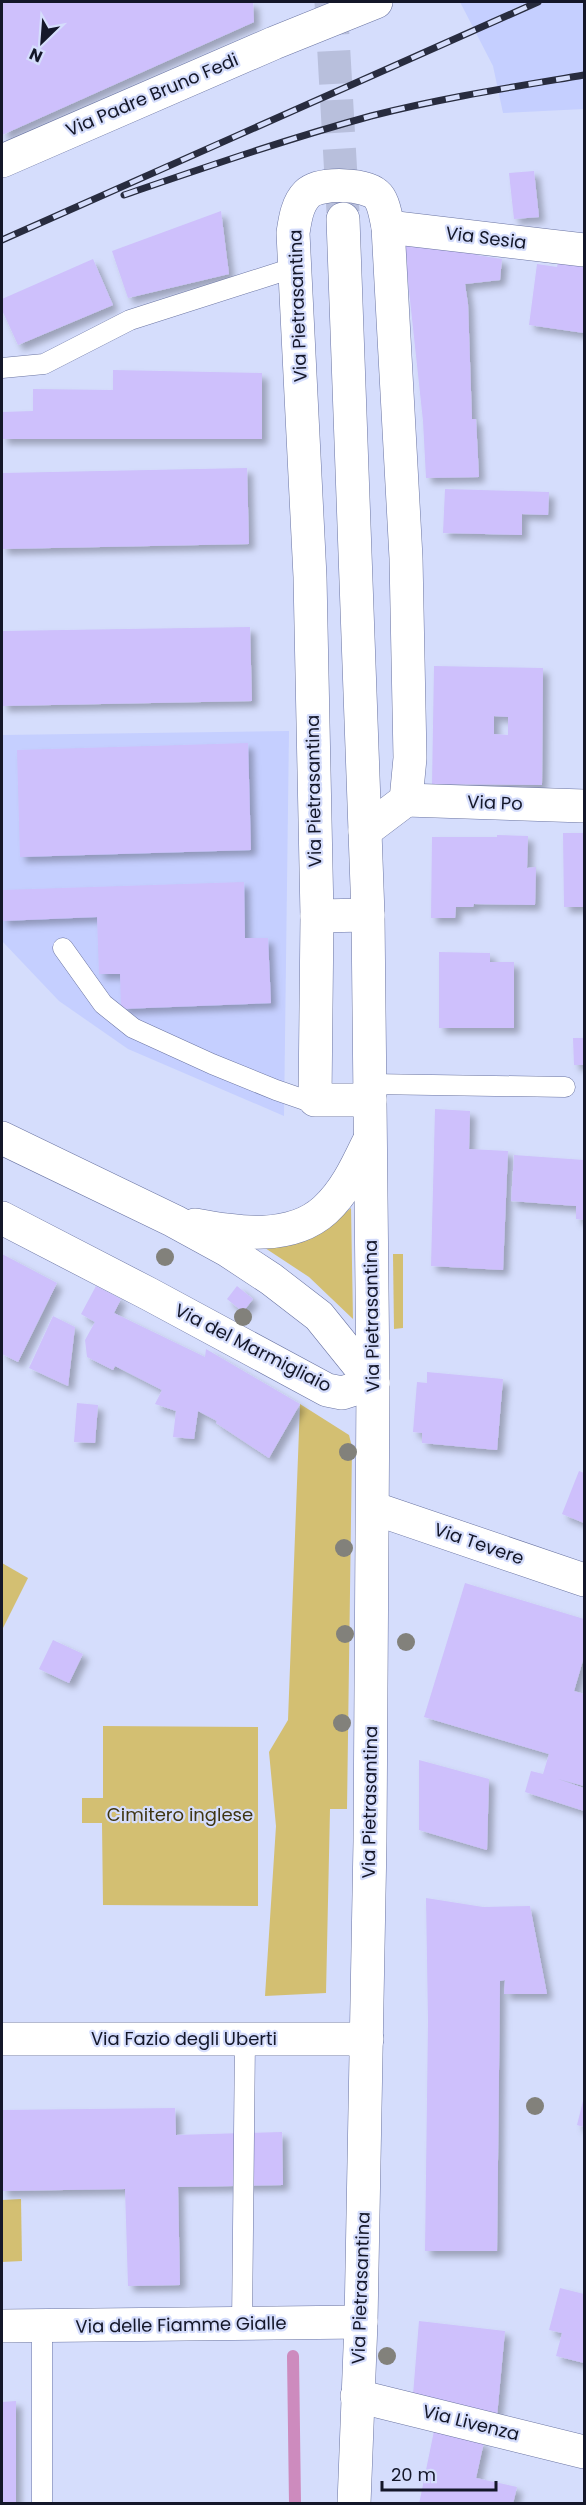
<svg xmlns="http://www.w3.org/2000/svg" width="586" height="2505" font-family="Poppins,sans-serif">
<style>
.built{fill:#c5cfff}
.green{fill:#d3bf72}
.lines{fill:none;stroke-linecap:round;stroke-linejoin:round}
.stream{stroke:#cd8bbe;stroke-width:12}
.building{fill:#cec0fc;fill-rule:evenodd;filter:url(#shadow)}
.secondary-tunnel{stroke:#b8bfdc;stroke-width:33;stroke-dasharray:33 16;stroke-linecap:butt}
.lane-casing{stroke:#6a74a2;stroke-width:21}
.street-casing{stroke:#6a74a2;stroke-width:34}
.secondary-casing{stroke:#6a74a2;stroke-width:34}
.lane{stroke:#fff;stroke-width:20}
.street{stroke:#fff;stroke-width:33}
.secondary{stroke:#fff;stroke-width:33}
.rail-casing{stroke:#282c3f;stroke-width:7}
.rail{stroke:#d5ddfc;stroke-width:4.5;stroke-dasharray:14;stroke-linecap:butt}
.tree{fill:#82817b}
.labels{text-anchor:middle;stroke-width:4.5;stroke-linejoin:round;paint-order:stroke}
.street-label{font-size:18px;fill:#141729;stroke:#d5ddfc}
.park-label{font-size:18px;fill:#3e3511;stroke:#d5ddfc}
</style>
<defs>
<filter id="shadow"><feDropShadow dx="5.5" dy="5.5" stdDeviation="3" flood-color="#0004"/></filter>
</defs>
<rect width="100%" height="100%" fill="#d5ddfc"/>
<!-- built -->
<g class="built">
<path d="M460,2H584V109L503,113L493,66Z"/>
<path d="M289,731L284,1116L128,1049L59,1001L2,941V735Z"/>
</g>
<!-- green -->
<g class="green">
<path d="M351,1208L353,1319L309,1277L265,1248L324,1231Z"/>
<path d="M393,1254H403V1328L394,1329Z"/>
<path d="M300,1404L349,1435L352,1447L347,1809H330L326,1993L265,1996L276,1826L269,1752L288,1720Z"/>
<path d="M2,1563L28,1578L2,1630Z"/>
<path d="M103,1726L258,1727V1906L103,1905L102,1823H82V1798H103Z"/>
<path d="M21,2199L22,2261L2,2262V2200Z"/>
</g>
<g class="lines">
<!-- stream -->
<path class="stream" d="M293,2356L295,2504"/>
</g>
<!-- building -->
<g class="building">
<path d="M2,2H253L254,22L2,135Z"/>
<path d="M534,171L539,217L514,219L509,173Z"/>
<path d="M221,211L229,274L128,298L112,251Z"/>
<path d="M404,244L476,253V255L502,259L500,280L465,284L468,304L472,419H476L479,477L426,478L423,421Z"/>
<path d="M93,259L113,305L18,345L2,310V299Z"/>
<path d="M558,262L584,266V333L529,325L537,264L557,267Z"/>
<path d="M113,370L262,373V439H2V412L33,411V389L113,390Z"/>
<path d="M247,468L249,544L2,549V473Z"/>
<path d="M445,489L549,492L548,515L522,514V535L443,533Z"/>
<path d="M250,627L252,701L2,706V631Z"/>
<path d="M434,666L543,668L542,785L432,784ZM494,716L508,717V735L494,734Z"/>
<path d="M248,743L251,850L20,857L17,750Z"/>
<path d="M563,833H584V907H564Z"/>
<path d="M497,835L528,836L527,868L536,867L535,905L474,904L473,907H456L455,918H431L432,837H497Z"/>
<path d="M244,882L245,938H268L271,1003L121,1009L120,974H99L97,917L2,921V890Z"/>
<path d="M439,952L490,953V962H514V1028H439Z"/>
<path d="M573,1038H584V1065H574Z"/>
<path d="M435,1109L470,1111L469,1149L508,1151L503,1270L431,1266Z"/>
<path d="M514,1155L584,1160V1220L576,1219V1206L511,1201Z"/>
<path d="M2,1254L57,1283L18,1362L2,1354Z"/>
<path d="M96,1286L121,1299L114,1313L205,1357L206,1349L300,1404L269,1458L216,1423L217,1421L198,1411L194,1439L173,1437L176,1411L155,1404L162,1390L115,1366L113,1370L87,1357L85,1340L95,1322L81,1314Z"/>
<path d="M237,1286L253,1299L243,1312L227,1299Z"/>
<path d="M53,1316L75,1327L68,1386L29,1368Z"/>
<path d="M427,1372L503,1379L497,1450L422,1443V1433L413,1432L417,1382L427,1383Z"/>
<path d="M77,1403L98,1405L95,1443L74,1442Z"/>
<path d="M579,1471L584,1473V1523L562,1514Z"/>
<path d="M465,1583L584,1619V1657L574,1691L584,1694V1786L558,1779L584,1788V1811L525,1792L531,1771L543,1774L549,1754L424,1717Z"/>
<path d="M53,1640L83,1654L69,1683L39,1669Z"/>
<path d="M419,1760L489,1779L487,1850L419,1830Z"/>
<path d="M426,1898L483,1907L530,1906L547,1994H504L505,1980L500,1981L497,2251H425L428,2021Z"/>
<path d="M584,2097V2127L577,2125Z"/>
<path d="M175,2108L176,2135L282,2132L283,2185L178,2187L180,2285L128,2286L125,2189L2,2191V2110Z"/>
<path d="M560,2288L584,2294V2363L556,2356L562,2333L549,2330Z"/>
<path d="M419,2321L505,2331L497,2416L413,2395Z"/>
<path d="M16,2401V2504H2V2402Z"/>
<path d="M434,2431L484,2442L476,2478L517,2487L513,2504H419Z"/>
</g>
<g class="lines">
<!-- secondary-tunnel -->
<path class="secondary-tunnel" d="M331,2L343,212"/>
<!-- lane casing -->
<g class="lane-casing">
<g id="lane">
<path d="M2,368L44,364L130,320L296,267"/>
<path d="M63,948L103,1004L133,1028L212,1064L276,1090L305,1100H315"/>
<path d="M371,1084L565,1087"/>
<path d="M242,2324L245,2039"/>
<path d="M42,2326V2504"/>
</g>
</g>
<!-- street casing -->
<g class="street-casing">
<g id="street">
<path d="M2,161L274,43L376,2"/>
<path d="M388,227L584,250"/>
<path d="M406,800L584,806"/>
<path d="M365,831L406,800L410,758L406,558L388,227C386,218 384,203 378,196C367,183 319,182 307,194C297,204 295,220 293,233L310,577L317,916L315,1100H370"/>
<path d="M317,916L368,915"/>
<path d="M373,1508L584,1580"/>
<path d="M2,2039H367"/>
<path d="M2,2326L361,2322"/>
<path d="M357,2396L584,2452"/>
</g>
</g>
<!-- secondary casing -->
<g class="secondary-casing">
<g id="secondary">
<path d="M343,219L368,915L373,1383L370,1841L361,2322L354,2504"/>
<path d="M2,1138L174,1221L227,1250L271,1279L319,1316L373,1383"/>
<path d="M2,1218L149,1294L327,1390L342,1393L373,1383"/>
<path d="M195,1225C237,1233 291,1241 325,1210C345,1192 357,1166 368,1143"/>
</g>
</g>
<!-- lane -->
<use href="#lane" class="lane"/>
<!-- street -->
<use href="#street" class="street"/>
<!-- secondary -->
<use href="#secondary" class="secondary"/>
<!-- rail casing -->
<g class="rail-casing">
<g id="rail">
<path d="M124,195C206,167 287,139 371,116C441,98 513,87 584,75"/>
<path d="M2,240L538,2"/>
</g>
</g>
<!-- rail -->
<use href="#rail" class="rail"/>
</g>
<!-- trees -->
<g class="tree">
<circle cx="165" cy="1257" r="9"/>
<circle cx="243" cy="1317" r="9"/>
<circle cx="348" cy="1452" r="9"/>
<circle cx="344" cy="1548" r="9"/>
<circle cx="345" cy="1634" r="9"/>
<circle cx="406" cy="1642" r="9"/>
<circle cx="342" cy="1723" r="9"/>
<circle cx="535" cy="2106" r="9"/>
<circle cx="387" cy="2356" r="9"/>
</g>
<g class="labels">
<!-- street labels -->
<g class="street-label">
<text transform="translate(152 95) rotate(-23)" y="6">Via Padre Bruno Fedi</text>
<text transform="translate(486 238) rotate(7)" y="6">Via Sesia</text>
<text transform="translate(298 306) rotate(-92)" y="6">Via Pietrasantina</text>
<text transform="translate(314 791) rotate(-91)" y="6">Via Pietrasantina</text>
<text transform="translate(495 803) rotate(2)" y="6">Via Po</text>
<text transform="translate(372 1316) rotate(-91)" y="6">Via Pietrasantina</text>
<text transform="translate(253 1348) rotate(27)" y="6">Via del Marmigliaio</text>
<text transform="translate(479 1544) rotate(19)" y="6">Via Tevere</text>
<text transform="translate(370 1802) rotate(-89)" y="6">Via Pietrasantina</text>
<text x="184" y="2045">Via Fazio degli Uberti</text>
<text transform="translate(361 2288) rotate(-88)" y="6">Via Pietrasantina</text>
<text transform="translate(181 2325) rotate(-1)" y="6">Via delle Fiamme Gialle</text>
<text transform="translate(471 2423) rotate(14)" y="6">Via Livenza</text>
</g>
<!-- park labels -->
<g class="park-label">
<text x="180" y="1821">Cimitero inglese</text>
</g>
</g>
<!-- border -->
<rect width="586" height="2505" fill="none" stroke="#141729" stroke-width="6"/>
<!-- north arrow -->
<g transform="translate(42 42) rotate(205)" stroke="#d5ddfc" stroke-width="4.5" paint-order="stroke">
<path d="M0-4.5L10 22L0 15L-10 22Z" fill="#141729"/>
<text y="-9" font-size="16" font-weight="bold" text-anchor="middle" fill="#141729">N</text>
</g>
<!-- scale -->
<path d="M382 2481v9h114v-9" fill="none" stroke="#141729" stroke-width="3"/>
<text x="391" y="2481" font-size="18" fill="#141729" stroke="#d5ddfc" stroke-width="4.5" paint-order="stroke">20 m</text>
</svg>
